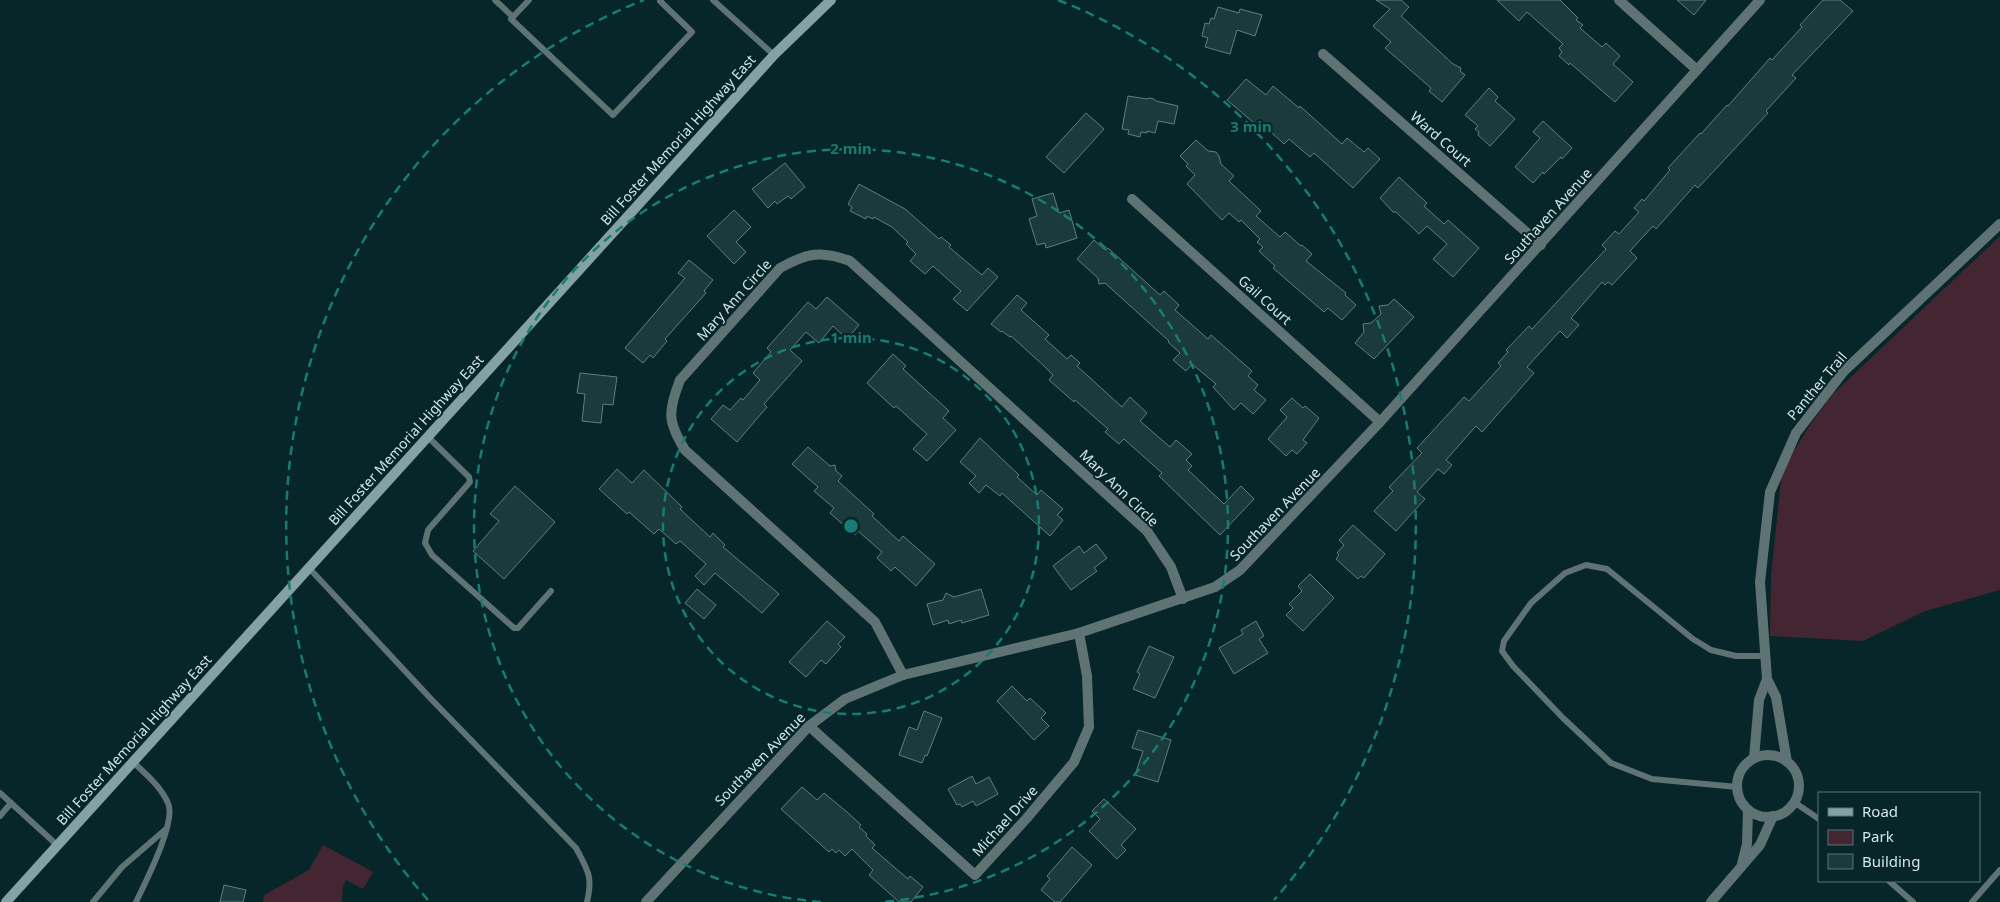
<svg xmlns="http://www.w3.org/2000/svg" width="2000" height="902" font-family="'Noto Sans',sans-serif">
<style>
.green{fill:#442632}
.building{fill:#1a3a3c;stroke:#5e7e80}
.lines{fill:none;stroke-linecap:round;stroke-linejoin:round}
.service{stroke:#607374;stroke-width:6}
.minor{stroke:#607374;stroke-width:10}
.tertiary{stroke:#607374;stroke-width:10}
.secondary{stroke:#84a2a3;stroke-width:10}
.ring{fill:none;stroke:#197c74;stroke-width:2.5;stroke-dasharray:9 6}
.labels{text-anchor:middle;stroke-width:4;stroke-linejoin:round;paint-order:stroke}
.street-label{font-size:14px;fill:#d5e6e7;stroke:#062629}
.centre{fill:#197c74;stroke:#062629;stroke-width:2.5}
.ring-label{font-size:15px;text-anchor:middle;font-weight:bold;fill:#197c74;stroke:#062629;stroke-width:4;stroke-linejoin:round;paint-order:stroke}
</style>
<rect width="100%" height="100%" fill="#062629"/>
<!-- green -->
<g class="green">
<path d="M2000,236V590L1925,611L1863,641L1770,636L1771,576L1781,480L1791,456L1810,425L1833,394Z"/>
<path d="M323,845L373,872L363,889L346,880L343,886L342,902H263L264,895L309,870Z"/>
</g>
<!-- building -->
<g class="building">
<path d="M1376,0H1401L1409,7L1401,16L1453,64L1461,68L1460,71L1465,75L1442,102L1429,91L1431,88L1385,48L1391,42L1373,26L1390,9Z"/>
<path d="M1497,0H1560L1578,18L1576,20L1583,25L1580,28L1602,47L1606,43L1620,56L1613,64L1633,82L1615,102L1570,63L1569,65L1559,56L1562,52L1559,48L1563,44L1527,12L1519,21Z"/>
<path d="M1677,0H1706L1694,15Z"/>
<path d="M1823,0H1840L1853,11L1792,75L1796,78L1766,111L1768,113L1698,188L1695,185L1656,229L1653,226L1630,251L1637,258L1612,285L1608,282L1605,285L1602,282L1571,318L1579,325L1567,338L1560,331L1527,367L1534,373L1482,432L1476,426L1446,460L1452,465L1444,474L1438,469L1417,492L1425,499L1396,531L1374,511L1393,491L1389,487L1422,453L1417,448L1464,397L1469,401L1501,366L1498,363L1508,352L1506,350L1529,326L1532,329L1606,249L1602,245L1615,231L1619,234L1639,212L1634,208L1642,199L1644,201L1670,170L1668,168L1700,133L1701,134L1727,105L1728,106L1770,58L1772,60L1802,27L1800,25Z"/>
<path d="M1218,7L1239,13L1240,9L1262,15L1255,36L1237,30L1230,54L1205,47L1208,38L1202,36L1205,23L1209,24L1211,18L1214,19Z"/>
<path d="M1246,79L1266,95L1273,86L1299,108L1300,106L1342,144L1347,138L1364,152L1368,148L1380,159L1353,188L1314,153L1310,157L1289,139L1284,144L1264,126L1261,129L1227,100Z"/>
<path d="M1489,88L1498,97L1495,101L1515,119L1490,146L1478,135L1479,132L1475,129L1478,126L1465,115Z"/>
<path d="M1128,96L1147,99L1149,98L1154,99L1156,101L1178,106L1174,124L1158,121L1155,133L1147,131V133L1141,132L1140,137L1128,134L1129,130L1122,129Z"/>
<path d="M1086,113L1104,129L1064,173L1046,157Z"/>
<path d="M1543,121L1572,148L1562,159L1561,157L1544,174L1543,172L1533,183L1515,167L1540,138L1533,132Z"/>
<path d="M1196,140L1208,151L1216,152L1219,156L1221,164L1234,176L1229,181L1261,211L1256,216L1280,237L1285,232L1301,246L1302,245L1312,254L1306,261L1346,293L1345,295L1356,305L1342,320L1328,308L1324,312L1273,268L1275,266L1259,251L1263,247L1257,242L1260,239L1241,220L1239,222L1229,213L1222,220L1187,184L1195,175L1186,166L1188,164L1180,156Z"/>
<path d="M785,163L805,187L791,199L788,196L777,204L775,201L768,208L752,189Z"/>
<path d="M1399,177L1427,203L1424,206L1444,224L1448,220L1479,248L1453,277L1433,259L1447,244L1427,226L1419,234L1396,212H1393L1380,198Z"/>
<path d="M859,184L905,209L939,239L941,237L951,245L949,247L982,275L988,268L998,277L967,311L953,299L961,291L933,266L925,274L910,261L916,254L906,244L908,242L892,227L874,217L873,219L867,216L866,219L850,211L852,207L848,204Z"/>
<path d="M1053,193L1059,213L1069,210L1077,238L1046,248L1045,243L1037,245L1029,219L1037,216L1032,199Z"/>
<path d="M734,210L751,227L736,242L746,252L734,264L707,236Z"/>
<path d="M1094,240L1105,250L1108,248L1160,295L1164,291L1179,305L1175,310L1208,339L1211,335L1252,371L1248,376L1258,385L1254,390L1266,400L1253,414L1241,403L1234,410L1213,387L1216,384L1192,364L1186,371L1173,360L1180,353L1168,342L1169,341L1105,283L1099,284L1098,278L1077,259Z"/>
<path d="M689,260L713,280L704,291L706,293L665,339L667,341L653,358L650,355L643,363L625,348L685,278L678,273Z"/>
<path d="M1017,295L1027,303L1021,310L1049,335L1045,339L1067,359L1071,355L1080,363L1077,366L1122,407L1130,397L1147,413L1140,421L1170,447L1176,440L1192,454L1186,460L1192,466L1188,470L1224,504L1241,486L1254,499L1220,535L1159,476L1162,473L1124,439L1119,444L1105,432L1108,429L1075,400L1074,402L1049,380L1053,375L1043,365L1011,336L1010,337L1002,331L1001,332L991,324Z"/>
<path d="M827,297L859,325L847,339L833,326L819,343L806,332L790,350L802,361L764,404L767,407L737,442L711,419L723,405L730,410L741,398L743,400L760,380L753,373L771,352L767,348L808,302L816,309Z"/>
<path d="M1394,299L1414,317L1374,359L1355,343L1364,332L1363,324L1371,323L1381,314L1379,306L1388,305Z"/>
<path d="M893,354L906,366L903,369L949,411L943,418L956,430L927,461L913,449L927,434L896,406L894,408L867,383Z"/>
<path d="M580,373L617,377L613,405L603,404L601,423L582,421L585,394L577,393Z"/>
<path d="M1292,398L1303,408L1305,406L1319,418L1303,440L1307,443L1297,454L1292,450L1286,456L1268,439L1287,417L1280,410Z"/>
<path d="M980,438L1019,475L1017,477L1037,495L1041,490L1063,509L1057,515L1063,520L1050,536L1002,493L1000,496L986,485L979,493L969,483L976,476L960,462Z"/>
<path d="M808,447L830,466L835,465L836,471L842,476L838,481L874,514L872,516L899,541L903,536L935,564L916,586L895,567L891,571L877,558L882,552L858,531L855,535L830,513L834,508L814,491L818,487L792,464Z"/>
<path d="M617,469L632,483L644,470L682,507L680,509L710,537L713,533L725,545L723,547L779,594L762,613L715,573L704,585L695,576L706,564L680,541L676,544L659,529L654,534L629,512L627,514L599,489Z"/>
<path d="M515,486L555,522L504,579L473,551L499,521L490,514Z"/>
<path d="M1353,525L1385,554L1364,578L1361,576L1358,579L1336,559L1339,555L1337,553L1344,545L1339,540Z"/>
<path d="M1096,544L1107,558L1094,568L1097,571L1071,590L1053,566L1079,546L1084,553Z"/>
<path d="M1310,574L1334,598L1303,631L1286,615L1293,608L1289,604L1302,591L1298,586Z"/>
<path d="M697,589L716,605L704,619L685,603Z"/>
<path d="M981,589L989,615L962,623L961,620L949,624L948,620L933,625L927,604L943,600L946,593L954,597Z"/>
<path d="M827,621L845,637L838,644L841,647L826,664L821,660L806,677L789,662Z"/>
<path d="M1256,621L1264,636L1259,639L1268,653L1234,674L1219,648L1243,634L1241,630Z"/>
<path d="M1149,646L1174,657L1155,698L1133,689L1140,674L1137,672Z"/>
<path d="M1012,686L1027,701L1030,698L1046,713L1041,718L1049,726L1034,740L997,701Z"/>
<path d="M924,711L942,718L927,756L925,755L922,763L899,755L909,727L917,730Z"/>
<path d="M1138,730L1171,740L1158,782L1135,775L1143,751L1132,748Z"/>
<path d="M972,776L976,784L989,777L998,794L976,806L973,801L962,807L960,804L957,805L948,789Z"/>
<path d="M802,787L817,800L824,793L847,812L861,825L859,827L867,834L866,836L875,845L872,848L908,879L910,876L923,887L911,902H899L869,875L873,870L852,849L845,856L839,850L836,853L832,849L829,852L781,809Z"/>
<path d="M1104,799L1136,829L1121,845L1126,850L1117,859L1089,831L1100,819L1092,811Z"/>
<path d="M1072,847L1092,865L1060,902H1055L1041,890L1050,879L1047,876Z"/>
<path d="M224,885L246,890L243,902H220Z"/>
</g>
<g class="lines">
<!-- service -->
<g class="service">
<path d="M495,0L513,17"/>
<path d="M529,0L511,19L613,115L692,32L660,1L661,0"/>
<path d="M713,0L774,55"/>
<path d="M428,437L469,477L470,482L428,530L425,543L432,555L514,628H518L551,591"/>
<path d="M309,568L432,700L576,848C588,871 593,876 587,902"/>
<path d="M133,762C146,774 161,787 168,803C177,821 145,883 136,902"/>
<path d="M1737,787L1652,779L1611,763L1563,718L1513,666L1502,651L1504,641L1531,603L1565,573L1586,565L1607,569L1693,639L1711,650L1736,656H1765"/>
<path d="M0,793L11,803"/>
<path d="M1794,802L1819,819"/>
<path d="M0,816L11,803L57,845"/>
<path d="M1889,881L1913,902"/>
<path d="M93,902L122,867L166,829"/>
<path d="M1972,902L2000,870"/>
</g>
<!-- minor -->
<g class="minor">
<path d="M1619,0L1697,70"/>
<path d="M1323,54L1541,245"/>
<path d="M1132,199L1380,422"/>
<path d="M903,675L875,622L685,450C667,421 668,411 680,380L780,268C807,253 821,250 850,261L1147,531L1171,567L1183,599"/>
<path d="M809,726L975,875L1026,819L1074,762L1089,727L1087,676L1079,633"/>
<path d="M646,902L809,726L845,699L903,675L1079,633L1215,587L1240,570L1380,422L1760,0"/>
</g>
<!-- tertiary -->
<g class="tertiary">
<circle cx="1768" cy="786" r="31"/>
<path d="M1754,758L1759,700L1767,679"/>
<path d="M1787,762L1776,697L1767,679L1760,582L1770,492L1796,433L1844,371L2000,224"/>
<path d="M1742,864L1747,844L1748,810"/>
<path d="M1711,902L1760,845L1773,816"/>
</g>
<!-- secondary -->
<path class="secondary" d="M6,902L774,55L831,0"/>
</g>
<!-- distance rings -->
<g class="ring">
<circle cx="851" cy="526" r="188"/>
<path d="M821 902A377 377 0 1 1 881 902"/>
<path d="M428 900A565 565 0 0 1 644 0M1058 0A565 565 0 0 1 1274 900"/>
</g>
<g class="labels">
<!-- street labels -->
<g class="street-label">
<text transform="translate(1441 139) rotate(41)" y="5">Ward Court</text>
<text transform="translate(678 140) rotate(-48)" y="5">Bill Foster Memorial Highway East</text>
<text transform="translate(1548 216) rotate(-48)" y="5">Southaven Avenue</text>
<text transform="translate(734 300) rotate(-48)" y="5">Mary Ann Circle</text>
<text transform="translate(1265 300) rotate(42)" y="5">Gail Court</text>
<text transform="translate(1817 386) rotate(-50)" y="5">Panther Trail</text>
<text transform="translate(406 440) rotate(-48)" y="5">Bill Foster Memorial Highway East</text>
<text transform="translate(1119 488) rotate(44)" y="5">Mary Ann Circle</text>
<text transform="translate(1275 514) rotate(-46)" y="5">Southaven Avenue</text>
<text transform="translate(134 740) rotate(-48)" y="5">Bill Foster Memorial Highway East</text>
<text transform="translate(760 759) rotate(-46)" y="5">Southaven Avenue</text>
<text transform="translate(1005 821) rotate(-48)" y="5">Michael Drive</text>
</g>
</g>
<circle cx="851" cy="526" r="8" class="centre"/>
<g class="ring-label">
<text x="1251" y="132">3 min</text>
<text x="851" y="154">2 min</text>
<text x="851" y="343">1 min</text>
</g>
<!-- legend -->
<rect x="1818" y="792" width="162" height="90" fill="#062629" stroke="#597375"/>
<rect x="1828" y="808" width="25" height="8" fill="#84a2a3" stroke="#597375"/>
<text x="1862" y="817" font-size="15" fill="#d5e6e7">Road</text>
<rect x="1828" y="830" width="25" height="15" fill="#442632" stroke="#597375"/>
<text x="1862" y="842" font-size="15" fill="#d5e6e7">Park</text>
<rect x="1828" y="854" width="25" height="15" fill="#1a3a3c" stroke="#597375"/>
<text x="1862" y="867" font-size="15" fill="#d5e6e7">Building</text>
</svg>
